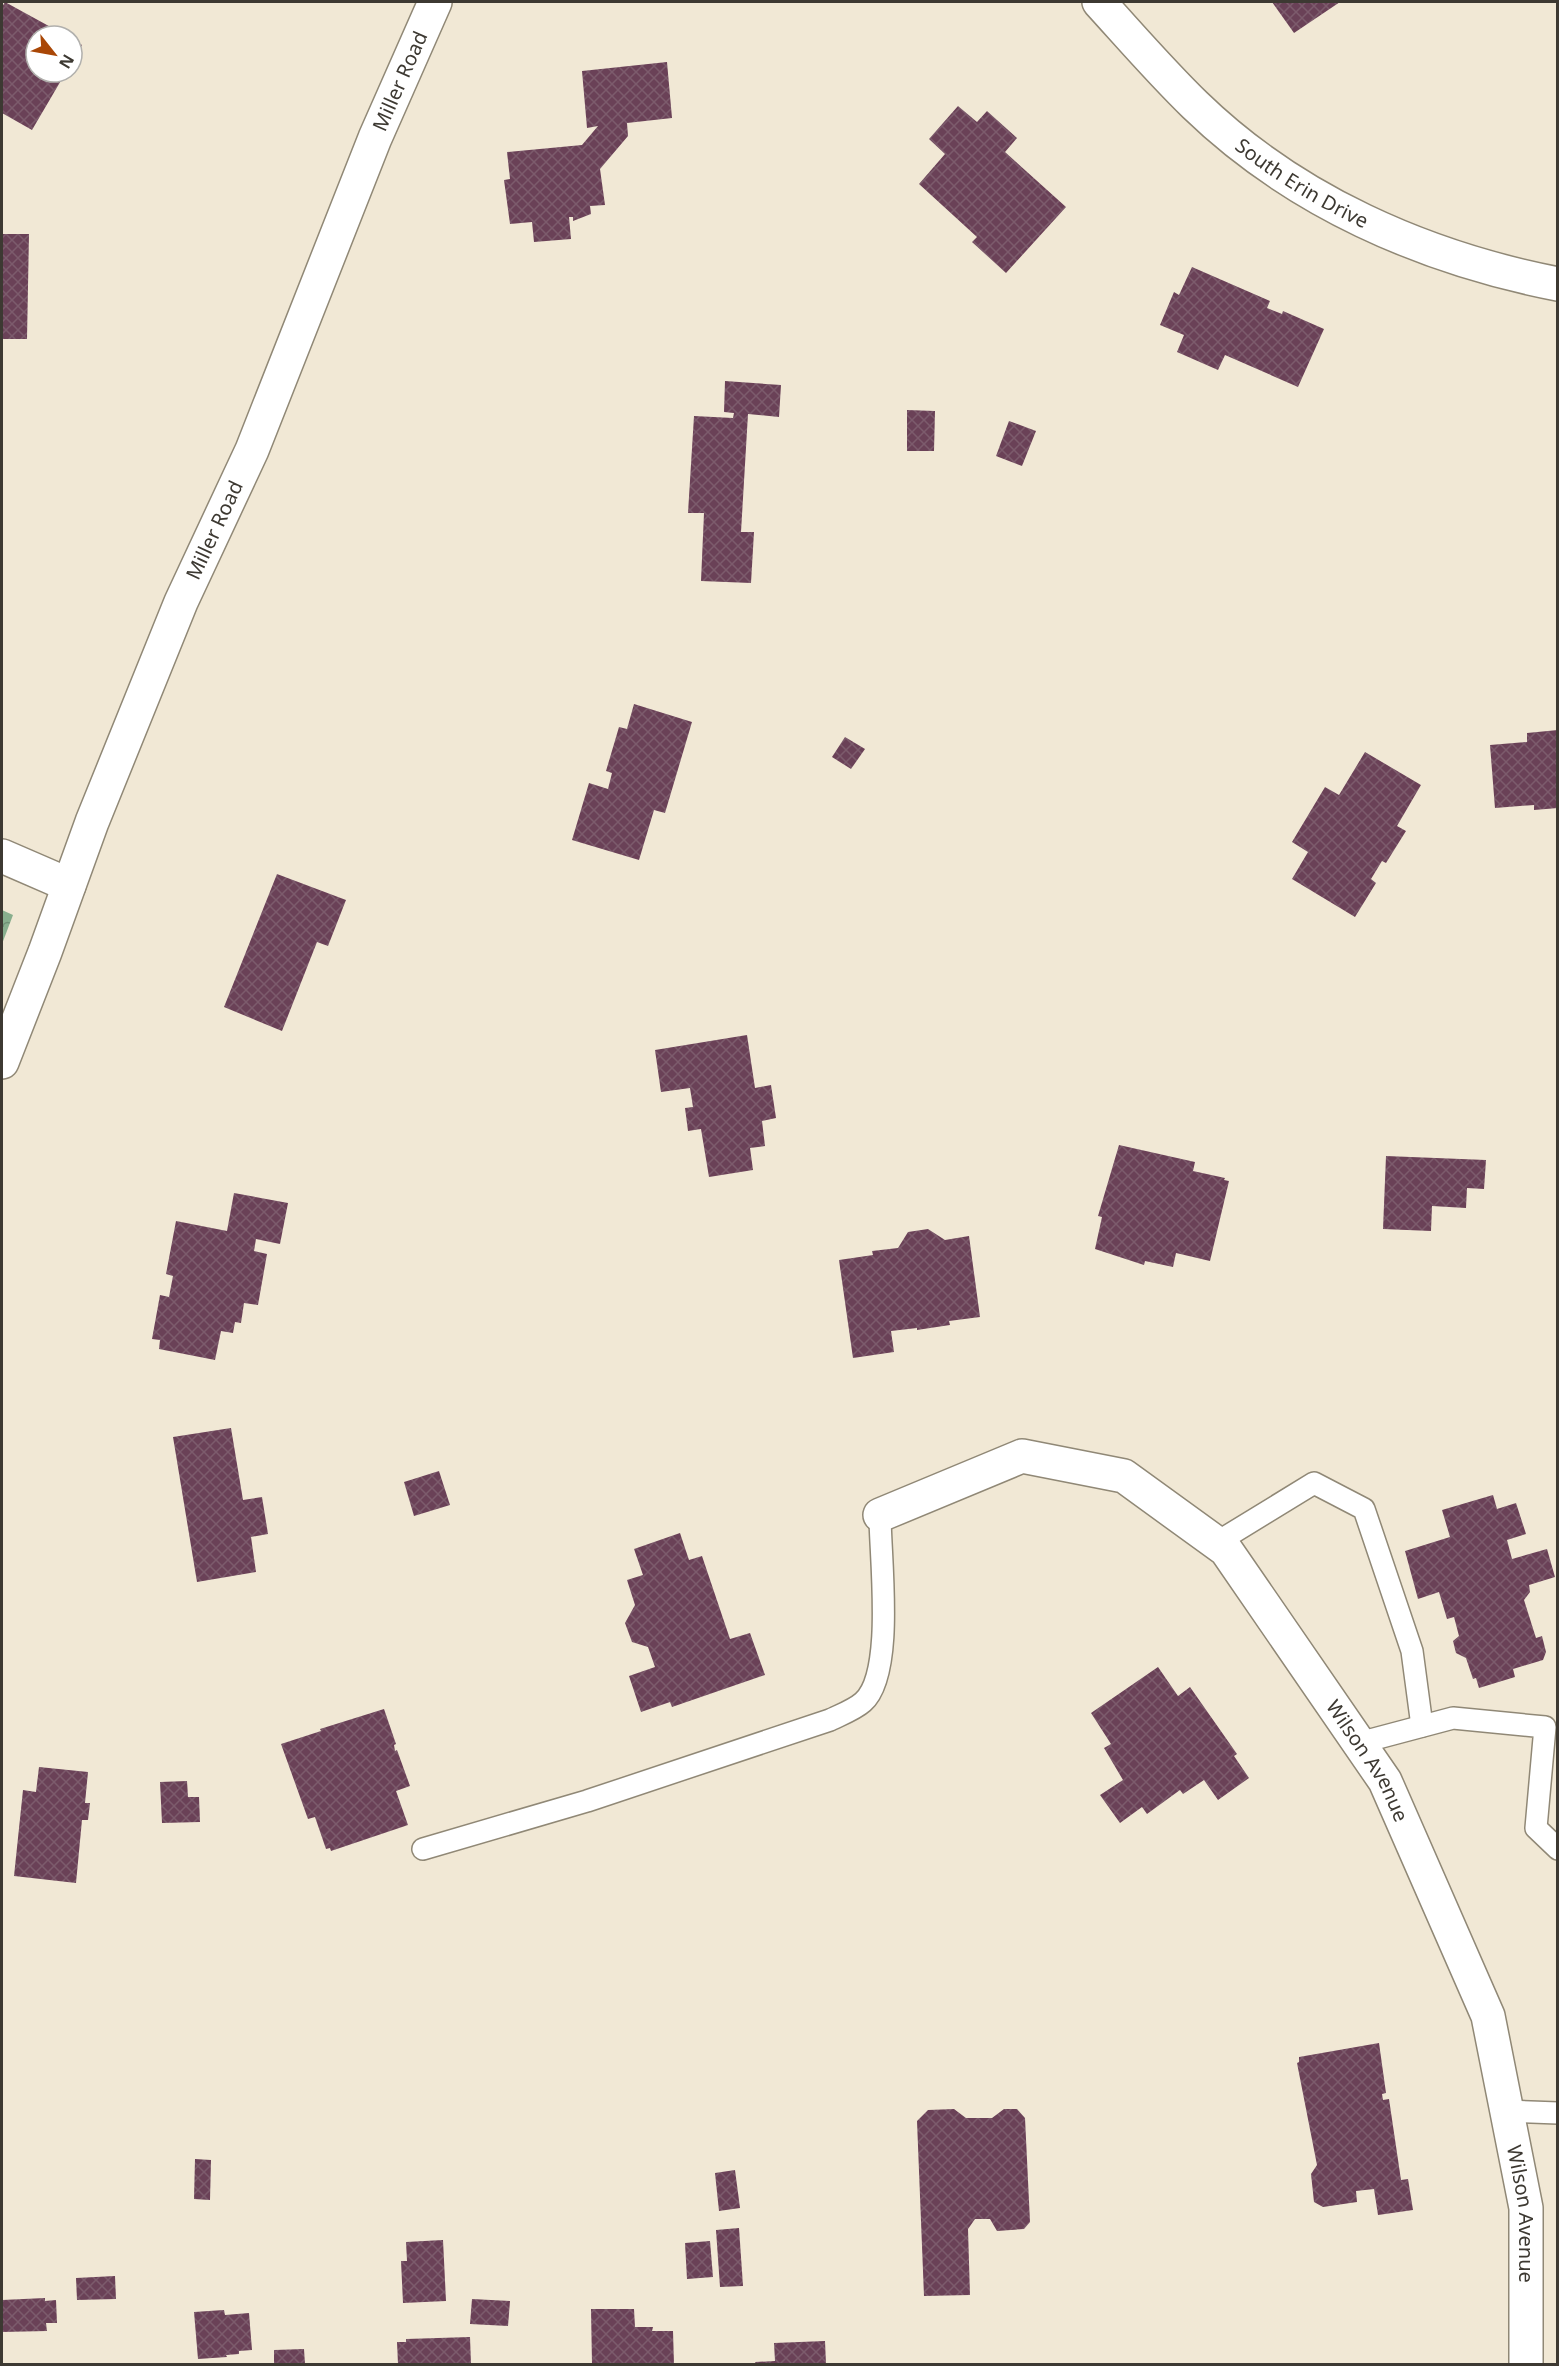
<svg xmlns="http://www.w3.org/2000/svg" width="1559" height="2366" font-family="'Noto Sans',sans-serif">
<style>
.forest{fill:url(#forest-crowns)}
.building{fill:url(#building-cross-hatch)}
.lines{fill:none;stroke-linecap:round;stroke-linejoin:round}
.service-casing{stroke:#908876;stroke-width:24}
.minor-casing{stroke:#908876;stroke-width:36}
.tertiary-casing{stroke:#908876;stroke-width:36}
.service{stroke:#fff;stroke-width:21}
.minor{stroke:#fff;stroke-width:33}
.tertiary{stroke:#fff;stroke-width:33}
.labels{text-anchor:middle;stroke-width:6;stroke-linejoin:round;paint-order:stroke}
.street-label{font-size:20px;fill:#3d3932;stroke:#fff}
</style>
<defs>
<pattern id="forest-crowns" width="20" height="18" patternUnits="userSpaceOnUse" patternTransform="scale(1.5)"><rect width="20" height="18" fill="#88ae8d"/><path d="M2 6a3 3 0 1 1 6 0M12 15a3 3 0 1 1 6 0" fill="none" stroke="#708f74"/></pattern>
<pattern id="building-cross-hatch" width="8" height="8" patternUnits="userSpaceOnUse" patternTransform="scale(1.5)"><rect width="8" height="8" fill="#6a4157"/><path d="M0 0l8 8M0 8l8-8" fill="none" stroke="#7c5b6c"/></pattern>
</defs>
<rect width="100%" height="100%" fill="#f1e8d5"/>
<!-- forest -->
<path class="forest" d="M2,910L13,915L2,944Z"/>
<!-- building -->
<g class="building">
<path d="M5,2L67,36H36V72H66L32,130L2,113V7Z"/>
<path d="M1272,2H1340L1294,33Z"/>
<path d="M72,39L82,45L72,62Z"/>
<path d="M667,62L672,118L627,123L628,136L600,169L605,205L590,206L591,214L573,221V217H569L571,239L534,242L532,222L510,224L504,180L510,179L507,152L582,145L598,126L587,128L582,71Z"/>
<path d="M958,106L977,122L987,111L1017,138L1005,152L1066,207L1006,273L972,242L977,237L919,184L945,154L929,139Z"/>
<path d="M2,234H29L27,339H2Z"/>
<path d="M1192,267L1270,301L1267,308L1282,314L1283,311L1324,329L1298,387L1225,355L1218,370L1177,352L1184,335L1160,325L1174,292L1179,295Z"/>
<path d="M725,381L781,385L779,417L748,414L741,532H754L751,583L701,581L704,513H688L694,416L733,418L734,413L724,412Z"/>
<path d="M907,410L935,411L934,451H907Z"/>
<path d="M1009,421L1036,431L1022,466L996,456Z"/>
<path d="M634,704L692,722L665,813L654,810L639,860L572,840L589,783L608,789L612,773L606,771L619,727L627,729Z"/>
<path d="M1558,730V808L1534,810V805L1495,808L1490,745L1527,742V733Z"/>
<path d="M845,737L865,749L851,769L832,757Z"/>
<path d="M1365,752L1421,785L1397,826L1406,831L1386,863L1382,861L1371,879L1376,883L1355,917L1292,879L1308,852L1292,842L1325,787L1339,795Z"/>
<path d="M277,874L346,900L328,946L317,942L282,1031L224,1007Z"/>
<path d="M747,1035L755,1088L771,1085L776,1118L762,1121L765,1146L750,1148L753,1170L709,1177L701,1129L688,1131L685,1108L693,1107L690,1088L661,1092L655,1050Z"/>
<path d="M1119,1145L1195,1162L1193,1171L1225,1178L1224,1180L1229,1181L1210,1261L1176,1253L1173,1267L1145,1261L1144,1265L1095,1249L1102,1217L1098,1216Z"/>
<path d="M1386,1156L1486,1160L1484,1189L1467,1188L1466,1208L1432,1206L1431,1231L1383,1229Z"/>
<path d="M234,1193L288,1203L280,1244L256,1239L254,1251L267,1254L258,1305L244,1303L241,1323L235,1322L233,1333L221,1331L215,1360L159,1349L160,1340L152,1339L160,1295L169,1297L173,1276L166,1274L176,1221L227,1231Z"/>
<path d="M928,1229L945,1240L969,1236L980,1317L949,1321L950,1325L917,1330V1328L891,1331L894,1352L853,1358L839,1260L873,1255L872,1251L898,1248L908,1232Z"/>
<path d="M231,1428L243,1500L262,1497L268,1534L251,1537L256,1572L197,1582L173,1437Z"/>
<path d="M439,1471L450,1505L414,1516L404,1482Z"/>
<path d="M1493,1495L1497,1509L1516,1503L1526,1534L1507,1540L1512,1559L1547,1549L1555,1577L1529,1585L1530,1592L1524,1600L1536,1638L1542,1636L1546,1652L1543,1660L1513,1669L1515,1677L1479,1688L1476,1678L1473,1679L1466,1658L1456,1653L1453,1641L1459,1636L1454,1617L1447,1619L1439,1592L1418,1599L1405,1551L1450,1537L1442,1510Z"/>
<path d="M680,1533L689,1560L702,1556L730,1639L750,1633L765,1675L672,1707L670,1702L641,1712L629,1676L655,1667L648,1647L632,1642L625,1623L635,1605L627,1580L643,1575L634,1549Z"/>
<path d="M1158,1667L1178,1696L1190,1687L1237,1754L1234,1756L1249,1778L1218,1800L1204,1780L1183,1794L1180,1790L1147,1814L1142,1807L1120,1823L1100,1795L1123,1780L1104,1748L1111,1744L1091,1713Z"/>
<path d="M384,1709L396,1744L394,1745L395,1751L397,1750L410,1786L396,1791L408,1825L331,1851L330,1848L326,1849L315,1817L308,1819L281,1744L321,1731L320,1729Z"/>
<path d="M39,1767L88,1772L85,1803H90L88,1820H82L76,1883L14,1876L23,1790L36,1792Z"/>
<path d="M187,1781L188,1797H199L200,1822L162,1823L160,1782Z"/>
<path d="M1379,2043L1386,2093L1382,2094L1383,2100L1389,2099L1401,2180L1408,2179L1413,2210L1378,2215L1374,2189L1356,2191L1357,2202L1323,2207L1314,2202L1311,2174L1317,2165L1297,2063L1299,2062V2057Z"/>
<path d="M954,2109L966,2118H992L1004,2109H1017L1025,2118L1030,2222L1024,2229L997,2231L990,2219H975L968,2229L970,2295L924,2296L917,2121L928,2110Z"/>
<path d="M195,2159L211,2160L210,2200L194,2199Z"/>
<path d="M735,2170L740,2208L719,2211L715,2173Z"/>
<path d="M739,2228L743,2286L720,2287L716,2230Z"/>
<path d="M443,2240L446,2301L403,2303L401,2261H407L406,2242Z"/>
<path d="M710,2241L713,2277L687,2279L685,2243Z"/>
<path d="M115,2276L116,2299L77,2300L76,2278Z"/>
<path d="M45,2298V2301L56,2300L57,2323H46L47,2331L2,2332V2300Z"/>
<path d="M472,2299L510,2301L508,2326L470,2324Z"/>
<path d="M591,2309H634L635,2327H653L652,2331H673L674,2364H592Z"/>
<path d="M224,2310L225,2315L249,2313L252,2350L239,2351V2354L226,2355L227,2357L198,2359L194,2312Z"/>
<path d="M470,2337L471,2364H398L397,2342H406V2339Z"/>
<path d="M825,2341L826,2364H756L755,2362L775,2361L774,2343Z"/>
<path d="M304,2349L305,2364H274V2350Z"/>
</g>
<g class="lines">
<!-- service casing -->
<g class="service-casing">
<g id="service">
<path d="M1216,1543L1314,1483L1364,1509L1412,1651L1422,1726"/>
<path d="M1359,1743L1453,1718L1545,1727L1536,1828L1558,1849"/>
<path d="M423,1849L587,1801L830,1720C840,1715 854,1710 863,1702C895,1674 880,1558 880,1515"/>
<path d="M1507,2111L1558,2113"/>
</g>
</g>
<!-- minor casing -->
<g class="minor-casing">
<g id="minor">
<path id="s1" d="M1099,2C1130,36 1161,72 1195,105C1294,201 1424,258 1558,284"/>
<path d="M2,856L69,885"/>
<path id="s2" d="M880,1515L1022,1456L1124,1476L1226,1550L1385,1781L1488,2016L1526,2208V2364"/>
</g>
</g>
<!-- tertiary casing -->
<g class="tertiary-casing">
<g id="tertiary">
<path id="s3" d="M2,1062L45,952L92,822L181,602L252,450L375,138L435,2"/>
</g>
</g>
<!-- service -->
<use href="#service" class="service"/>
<!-- minor -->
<use href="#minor" class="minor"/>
<!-- tertiary -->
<use href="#tertiary" class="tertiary"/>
</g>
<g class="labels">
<!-- street labels -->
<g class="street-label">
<text dy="7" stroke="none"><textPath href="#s3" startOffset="1059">Miller Road</textPath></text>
<text dy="7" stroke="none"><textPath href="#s1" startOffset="274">South Erin Drive</textPath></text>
<text dy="7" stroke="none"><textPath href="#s3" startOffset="573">Miller Road</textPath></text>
<text dy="7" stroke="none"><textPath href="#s2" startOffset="638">Wilson Avenue</textPath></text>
<text dy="7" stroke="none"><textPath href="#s2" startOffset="1122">Wilson Avenue</textPath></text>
</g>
</g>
<!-- border -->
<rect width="1559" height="2366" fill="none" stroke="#3d3932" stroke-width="6"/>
<!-- north arrow -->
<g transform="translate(54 54) rotate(121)"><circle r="28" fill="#ffffff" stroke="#b1b0ad" stroke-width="1.5"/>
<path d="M0-4.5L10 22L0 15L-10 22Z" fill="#a94706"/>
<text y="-9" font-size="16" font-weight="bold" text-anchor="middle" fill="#3d3932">N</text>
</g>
</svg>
